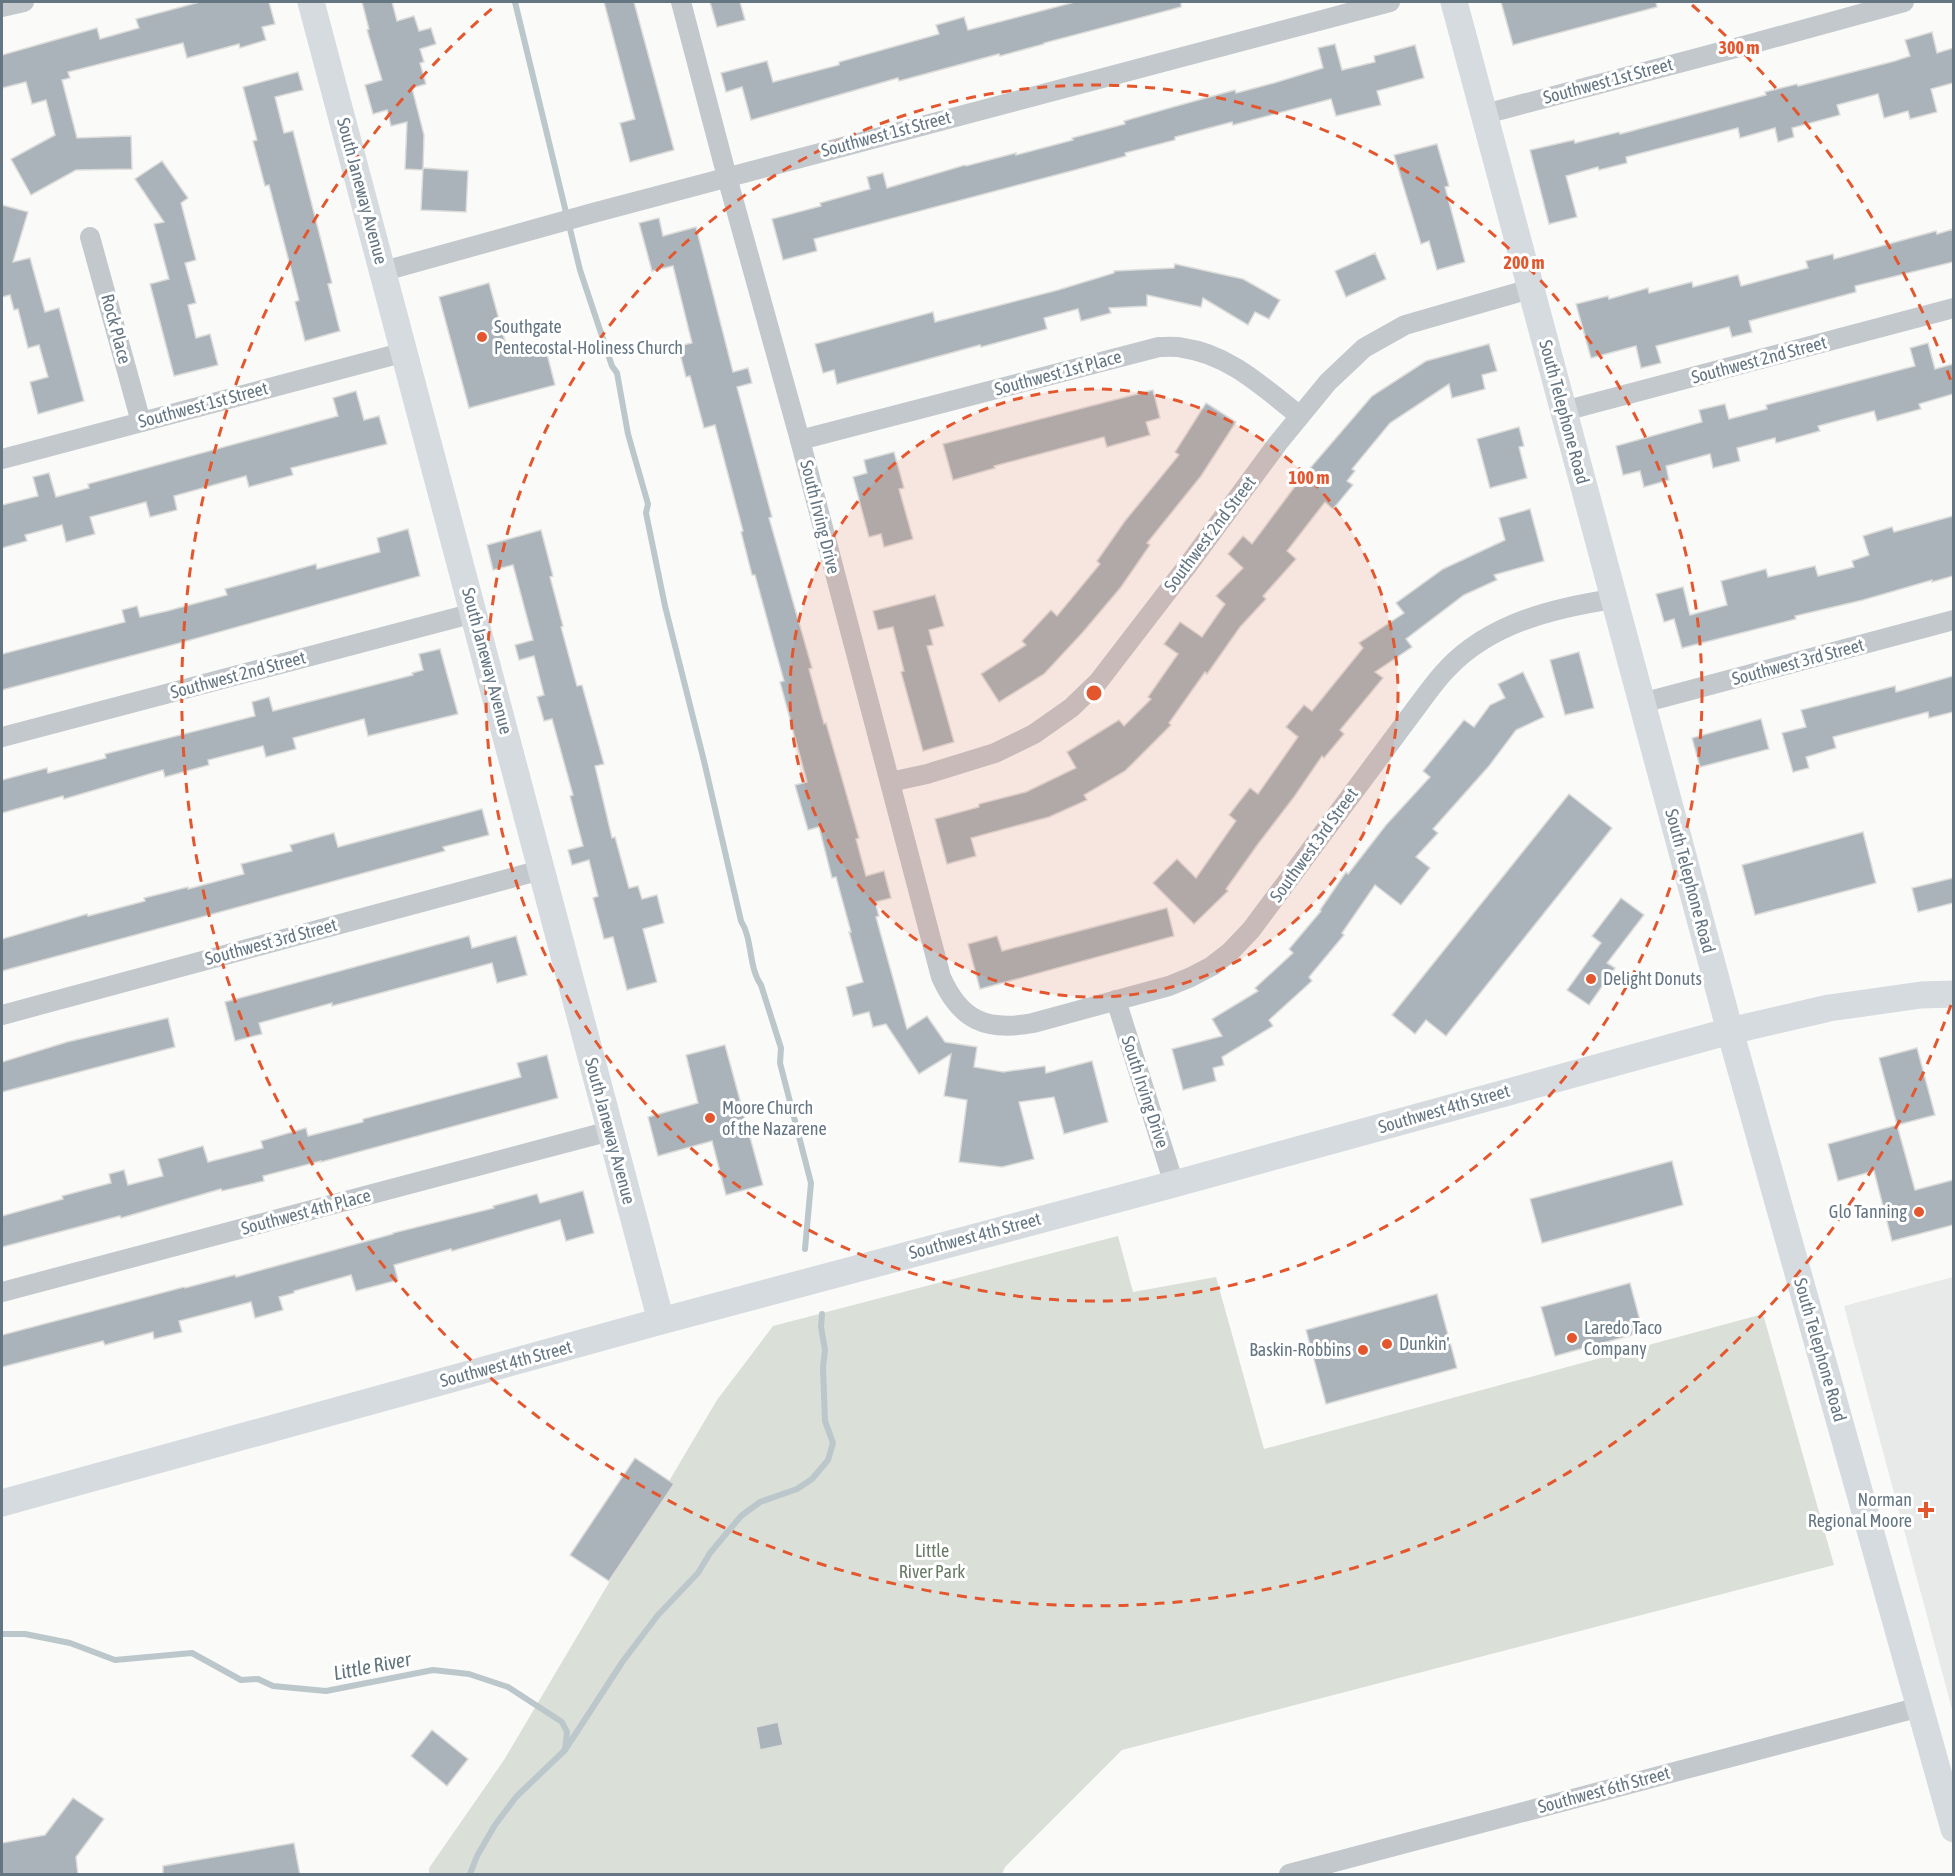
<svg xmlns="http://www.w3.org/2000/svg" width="1955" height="1876" font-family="'Asap Condensed',sans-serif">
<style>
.built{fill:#e8e9e9}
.green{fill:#dadfd7}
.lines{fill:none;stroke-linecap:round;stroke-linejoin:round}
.stream{stroke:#bbc7cb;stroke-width:6}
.building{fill:#aab3b9;stroke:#dcdcda;stroke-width:1.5}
.street{stroke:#c3c8cc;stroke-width:20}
.secondary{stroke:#d6dbdf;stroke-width:27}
.ring{fill:none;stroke:#e4572e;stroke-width:3;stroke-dasharray:10 8}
.poi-dot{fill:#e4572e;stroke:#fff;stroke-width:2}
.labels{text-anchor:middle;stroke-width:6;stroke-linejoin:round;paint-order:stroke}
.street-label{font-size:18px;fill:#657683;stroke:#fff}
.poi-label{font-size:18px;fill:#657683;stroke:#fff;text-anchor:start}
.park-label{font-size:18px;fill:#687a64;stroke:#fff}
.water-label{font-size:20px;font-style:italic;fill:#60757c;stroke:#fff}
.centre{fill:#e4572e;stroke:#fff;stroke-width:3}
.ring-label{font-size:18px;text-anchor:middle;font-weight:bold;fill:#e4572e;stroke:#fff;stroke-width:6;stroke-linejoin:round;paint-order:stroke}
</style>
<rect width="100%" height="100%" fill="#fafaf8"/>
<!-- built -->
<path class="built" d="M1953,1277H1954L1953,1713L1844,1306Z"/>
<!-- green -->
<path class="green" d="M1118,1236L1133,1292L1216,1277L1264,1449L1763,1314L1834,1565L1122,1750L1005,1867L1002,1874H429V1868L504,1760L717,1400L773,1326Z"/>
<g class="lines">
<!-- stream -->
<g class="stream">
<path d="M515,2L580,270L612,366L617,373L628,434L648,504L646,513L665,606L704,761L741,921C753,940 748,966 761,985L781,1048L780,1063L811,1183L805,1249"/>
<path d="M2,1634H25L70,1643L115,1660L192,1653L241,1680L258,1679L273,1686L326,1691L433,1670L469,1674L508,1687L562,1722L567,1732L565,1750"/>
<path d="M470,1874L477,1856L495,1825L516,1797L565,1750L623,1661L658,1615L698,1573L710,1553L741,1516L760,1502L797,1489L812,1479L828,1460L833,1443L825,1421L823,1367L825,1350L821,1327L822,1314"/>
</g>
</g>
<!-- building -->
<g class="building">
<path d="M200,2H269L275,24L262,27L266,40L240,48L239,44L187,58L183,43L68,72L70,78L62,80L77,138L131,136L132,169L76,170L31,195L11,159L55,135L46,100L32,104L26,82L2,88V55L97,28L100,39L139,28L136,19Z"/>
<path d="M362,2H392L397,21L414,16L419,31L431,28L436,44L420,49L424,62L420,63L426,84L412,88L424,135L423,170L405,169L407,122L391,126L387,110L373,114L365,85L382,80L367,30L369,29Z"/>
<path d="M604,2H634L674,150L630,162L620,123L635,119Z"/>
<path d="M710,2H740L745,20L717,27Z"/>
<path d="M1075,2H1181V7L1044,43V44L1000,56L999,54L899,81L898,78L751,120L742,87L726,92L721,73L767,61L773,82L839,65V62L939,34L936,25L964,17L968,30Z"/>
<path d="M1501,2H1656L1657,7L1513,45Z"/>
<path d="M1932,32L1937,53L1953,48V83L1931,89L1937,112L1910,119L1908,111L1884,118L1878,94L1837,105L1840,115L1792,128L1794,137L1778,142L1775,128L1740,138L1738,128L1626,157L1627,163L1599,170L1598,167L1566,176L1577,217L1549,224L1530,150L1574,140L1575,143L1619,132L1620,134L1766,95L1765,92L1797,84L1798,86L1895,61L1910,56L1905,40Z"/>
<path d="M1335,44L1342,70L1375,62L1374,56L1415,45L1424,78L1377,91L1381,105L1336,116L1331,99L1233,125L1232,122L1175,137V140L1125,153L1126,156L1075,170L814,239L817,251L783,260L772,219L821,206L820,203L870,189L867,177L883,173L887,188L965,165L966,166L1016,153V155L1073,140L1072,138L1125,124L1124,121L1173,107L1235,90L1236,93L1274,83L1323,68L1318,48Z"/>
<path d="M298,72L303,90L275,97L284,133L293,131L332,283L328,284L340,331L305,341L295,302L299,300L269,185L265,186L253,141L257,140L243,87Z"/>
<path d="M1437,144L1449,186L1445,187L1465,262L1437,270L1429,241L1421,244L1394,155Z"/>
<path d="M162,161L188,198L181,203L196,260L185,263L196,303L188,305L196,338L210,334L218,365L174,376L150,284L169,279L154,224L164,222L135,179Z"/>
<path d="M423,168L468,171L466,212L421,210Z"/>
<path d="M2,205L28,212L13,262L30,258L45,312L59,308L84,401L38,414L30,382L48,377L39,345L28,348L18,309L14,310L10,295L2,297Z"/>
<path d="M659,218L663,236L696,227L733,372L748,368L752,383L737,387L772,517L769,518L812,668L809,669L824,724L826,723L859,838L856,839L866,876L884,871L891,898L875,902L879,916L876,917L907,1029L927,1016L945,1042L977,1047L974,1067L1003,1072L1045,1066L1046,1073L1092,1061L1108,1122L1064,1134L1054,1097L1019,1102L1034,1159L1002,1167L959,1162L967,1100L944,1096L951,1054L919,1074L886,1024L873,1027L869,1012L853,1016L846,987L863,982L849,932H851L836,877L832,878L819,827L808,830L795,785L807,782L780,682L784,681L755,575H752L741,532L743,531L715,425L704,428L690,376L686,377L678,346L692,343L673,266L652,271L639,223Z"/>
<path d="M1953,229V262L1855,286L1856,292L1749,321L1752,332L1732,337L1729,327L1656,346L1661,363L1641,368L1636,346L1591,358L1576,304L1608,296L1609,299L1648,288L1649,293L1692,282L1693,287L1738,275L1741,286L1808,268L1806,261L1833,254L1834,259L1936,231L1937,234Z"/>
<path d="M1375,253L1386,279L1346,297L1335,271Z"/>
<path d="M1175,264L1243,279L1280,300L1269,319L1255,312L1248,325L1203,298L1201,307L1147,295V306L1109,308L1111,313L1081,321L1078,309L1044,318L1047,329L981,347L980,345L837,384L834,370L823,373L815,344L933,312L935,322L1058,290L1114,273V271L1174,268Z"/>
<path d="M489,283L508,352L544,342L555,385L469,408L439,297Z"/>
<path d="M1928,343L1935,369L1953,364V394L1919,404L1921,409L1877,421L1874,411L1818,426L1820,431L1776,443L1775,438L1737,448L1740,461L1713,468L1710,454L1666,466L1669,480L1644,487L1640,471L1623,475L1616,446L1702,422L1699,410L1725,404L1729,419L1767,409L1766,405L1915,366L1910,348Z"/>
<path d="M1489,344L1497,371L1482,375L1485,389L1452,398L1449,384L1390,423L1352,469L1355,471L1347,481L1353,485L1333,509L1325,502L1287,551L1296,559L1263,596L1266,599L1240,627L1207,674L1205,672L1169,723L1171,725L1125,771L1084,795L1087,800L1049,817L971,838L976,856L947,864L935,819L979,807V804L1026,792L1076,768L1067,752L1119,720L1124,726L1151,699L1148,697L1178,654L1164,644L1180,622L1202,637L1225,604L1216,596L1243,568L1228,554L1243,536L1252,544L1299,481L1372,396L1426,361Z"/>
<path d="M1153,390L1160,418L1146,422L1150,435L1107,447L1104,437L994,466L995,468L953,480L943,444Z"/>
<path d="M356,391L364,420L379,416L387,444L291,468L293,475L249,487L246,476L174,496L177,510L150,517L146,502L90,517L95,534L66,542L62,525L25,535L27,541L2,548V505L38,496L33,477L49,473L56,497L89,488L88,484L338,416L333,398Z"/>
<path d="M1206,403L1236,422L1201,476L1147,543L1150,545L1121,587L1083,632L1044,674L999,702L981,674L1026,645L1022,641L1051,610L1057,616L1100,564L1097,561L1125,521L1179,455L1175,452Z"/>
<path d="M1519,427L1524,446L1519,447L1527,478L1490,488L1477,439Z"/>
<path d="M894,452L904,488L899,489L913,539L884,547L881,534L869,537L853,477L867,473L864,460Z"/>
<path d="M1530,509L1544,561L1494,575L1497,580L1464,595L1406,639L1412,647L1375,672L1383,678L1340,730L1344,734L1324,758L1322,756L1294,797L1258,844L1226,889L1228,891L1194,924L1153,883L1177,859L1196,878L1236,821L1229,815L1250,788L1258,794L1298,737L1286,727L1304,705L1312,711L1363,648L1359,643L1404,613L1396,603L1443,569L1505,540L1499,518Z"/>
<path d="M1953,516V576L1932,582V580L1863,600L1795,616L1796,619L1682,648L1674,619L1664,622L1656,594L1683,587L1690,615L1727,605L1721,581L1766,569L1768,577L1815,566L1818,576L1854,567L1852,561L1869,555L1863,536L1892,527L1894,532Z"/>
<path d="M408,529L420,576L176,644L2,690V654L125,622L122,610L137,606L140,617L167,611L227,595L225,589L273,576L316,564L317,569L380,552L377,538Z"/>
<path d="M541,530L553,576L550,577L563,626L561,627L577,686L582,685L604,764L595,766L612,838L615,837L629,888L638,886L642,899L657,895L664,923L643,929L657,982L627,990L613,937L604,939L593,898L598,896L589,860L572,865L568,850L583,846L570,796L573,795L552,719L544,721L537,697L544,695L534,656L519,660L515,645L533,640L513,565L493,570L487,545Z"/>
<path d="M935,595L944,626L929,630L933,645L927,646L954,742L923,751L901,672L904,671L893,627L878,630L873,611Z"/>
<path d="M440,649L458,714L368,736L364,719L293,738L296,749L266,757L263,746L208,760L209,765L165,777L163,770L64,799L63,796L2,813V780L47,768L48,773L106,758L105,754L255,716L252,702L269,697L273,711L413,675L412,673L423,670L419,654Z"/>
<path d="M1579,652L1594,708L1565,715L1550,660Z"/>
<path d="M1523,672L1544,717L1516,730L1489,766L1433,829L1438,833L1416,857L1430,868L1401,905L1375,885L1342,933L1344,935L1309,977L1312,981L1269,1020L1273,1026L1222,1057L1224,1065L1213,1068L1216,1081L1183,1090L1172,1049L1222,1036L1212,1019L1258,991L1255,988L1293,953L1289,949L1321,911L1320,910L1346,872L1348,874L1386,825L1430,777L1423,771L1464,720L1474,727L1490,705L1505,698L1498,684Z"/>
<path d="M1953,676V712L1929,718L1928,712L1833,737L1836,748L1806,757L1809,768L1793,772L1782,733L1806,727L1801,710L1895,686L1896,692Z"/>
<path d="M1761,719L1769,749L1700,767L1692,738Z"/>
<path d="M1569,794L1612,828L1446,1036L1426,1020L1415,1034L1392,1015Z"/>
<path d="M482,809L489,835L443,847L445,851L2,971V939L87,914L88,916L145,901L144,898L188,887V889L244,874L241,864L292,851L290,845L334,833L338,847Z"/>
<path d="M1863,832L1876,883L1755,915L1742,865Z"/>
<path d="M1953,878V903L1918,912L1912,888Z"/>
<path d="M1621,898L1644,915L1607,963L1615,968L1589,1005L1567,990L1601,943L1592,936Z"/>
<path d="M1167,908L1174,936L980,989L968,944L997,936L1002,951Z"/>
<path d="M469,936L472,948L516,936L527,975L497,983L492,963L332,1006V1003L259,1023L262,1034L235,1041L225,1002Z"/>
<path d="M168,1018L175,1047L2,1092V1062L67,1042Z"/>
<path d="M725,1045L763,1185L726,1195L712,1141L658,1156L648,1117L698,1103L686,1055Z"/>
<path d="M1917,1048L1935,1115L1897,1125L1879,1058Z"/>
<path d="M547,1055L558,1098L321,1162V1161L263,1176L264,1181L222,1191L221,1189L121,1218L120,1216L2,1247V1216L63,1199L62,1196L111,1183L109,1174L124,1170L128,1185L163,1176L158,1159L203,1146L208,1162L263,1148L261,1141L306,1128L308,1136L363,1122V1119L521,1077L517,1063Z"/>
<path d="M1897,1125L1915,1190L1953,1180V1225L1892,1241L1874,1171L1838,1181L1828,1144Z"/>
<path d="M1672,1161L1683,1205L1542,1243L1530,1199Z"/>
<path d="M583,1191L594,1233L566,1241L560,1220L452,1251L451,1249L394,1265L398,1280L356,1291L351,1275L294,1291V1293L279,1297L283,1310L255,1318L251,1302L179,1321L182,1332L154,1339L153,1332L105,1345L103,1341L2,1367V1335L184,1287L185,1288L235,1275L236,1277L393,1234V1233L494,1208L493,1206L537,1194L540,1203Z"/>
<path d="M1630,1283L1643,1332L1555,1356L1541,1307Z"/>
<path d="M1437,1294L1457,1368L1326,1404L1306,1330Z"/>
<path d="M635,1458L674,1484L609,1581L570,1555Z"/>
<path d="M778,1722L783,1745L760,1750L756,1727Z"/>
<path d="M432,1730L468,1759L447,1786L411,1756Z"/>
<path d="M73,1798L104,1819L76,1857L78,1875H2V1843L45,1835Z"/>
<path d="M294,1843L300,1875H163V1866Z"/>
</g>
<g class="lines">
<!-- street -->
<g class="street">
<path d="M681,2L727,177L800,440L941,977C960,1020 986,1032 1033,1023L1169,986L1191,977L1212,966L1230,952L1251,930L1419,704C1428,692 1437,679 1448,668C1491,623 1554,608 1613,599"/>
<path d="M2,7L24,2"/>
<path d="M1485,114L1747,45L1904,2"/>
<path d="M90,237L141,422"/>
<path d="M384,271L593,213L1390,2"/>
<path d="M1564,411L1954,308"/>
<path d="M800,440L1159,347C1166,347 1175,346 1183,348C1229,354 1265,389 1300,416"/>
<path d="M2,459L405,352"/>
<path d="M1642,703L1954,620"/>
<path d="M2,737L474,613"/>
<path d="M890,782L927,774L995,753L1034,734L1071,708L1098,682L1188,565L1278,443L1328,382L1364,348L1405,325L1530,289"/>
<path d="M1116,1000L1174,1184"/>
<path d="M2,1015L541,870"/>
<path d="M2,1292L610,1131"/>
<path d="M1289,1874L1920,1707"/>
</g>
<!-- secondary -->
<g class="secondary">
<path d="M311,2L661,1321"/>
<path d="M1454,2L1730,1031L1954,1829"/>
<path d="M2,1503L661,1321L1174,1184L1730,1031L1829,1008L1921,995L1954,994"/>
</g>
</g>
<!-- distance rings -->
<circle cx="1094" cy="693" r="304" fill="#e4572e" fill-opacity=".12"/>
<g class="ring">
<circle cx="1094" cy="693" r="304"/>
<circle cx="1094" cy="693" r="608"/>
<path d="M1951 1005A912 912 0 1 1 496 5M1692 5A912 912 0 0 1 1951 381"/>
</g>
<!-- markers -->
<g class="poi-dot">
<circle cx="482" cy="337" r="6"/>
<circle cx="1591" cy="979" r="6"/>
<circle cx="710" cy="1118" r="6"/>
<circle cx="1919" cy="1212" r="6"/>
<circle cx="1572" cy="1338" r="6"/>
<circle cx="1387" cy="1344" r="6"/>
<circle cx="1363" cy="1350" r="6"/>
<path d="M1923 1501h6v6h6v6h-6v6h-6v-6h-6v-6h6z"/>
</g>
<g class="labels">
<!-- street labels -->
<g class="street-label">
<text transform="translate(1608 81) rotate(-15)" y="6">Southwest 1st Street</text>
<text transform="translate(886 134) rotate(-15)" y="6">Southwest 1st Street</text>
<text transform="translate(362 191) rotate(75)" y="6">South Janeway Avenue</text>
<text transform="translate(116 329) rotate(75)" y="6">Rock Place</text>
<text transform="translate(1759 360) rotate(-15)" y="6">Southwest 2nd Street</text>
<text transform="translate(1058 373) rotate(-15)" y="6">Southwest 1st Place</text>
<text transform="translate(203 405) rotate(-15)" y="6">Southwest 1st Street</text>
<text transform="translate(1564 412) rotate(75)" y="6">South Telephone Road</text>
<text transform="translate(820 517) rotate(76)" y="6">South Irving Drive</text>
<text transform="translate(1210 534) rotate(-53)" y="6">Southwest 2nd Street</text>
<text transform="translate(487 661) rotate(75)" y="6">South Janeway Avenue</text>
<text transform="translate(1798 662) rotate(-15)" y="6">Southwest 3rd Street</text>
<text transform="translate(238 675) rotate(-15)" y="6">Southwest 2nd Street</text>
<text transform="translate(1314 845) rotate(-54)" y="6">Southwest 3rd Street</text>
<text transform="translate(1690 881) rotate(75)" y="6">South Telephone Road</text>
<text transform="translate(271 942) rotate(-15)" y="6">Southwest 3rd Street</text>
<text transform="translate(1145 1092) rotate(72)" y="6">South Irving Drive</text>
<text transform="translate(1444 1109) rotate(-16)" y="6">Southwest 4th Street</text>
<text transform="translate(610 1131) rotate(75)" y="6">South Janeway Avenue</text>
<text transform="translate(306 1212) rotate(-15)" y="6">Southwest 4th Place</text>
<text transform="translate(975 1236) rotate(-15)" y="6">Southwest 4th Street</text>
<text transform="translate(1820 1350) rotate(74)" y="6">South Telephone Road</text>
<text transform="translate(506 1364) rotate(-15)" y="6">Southwest 4th Street</text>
<text transform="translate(1604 1790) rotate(-15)" y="6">Southwest 6th Street</text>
</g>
<!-- poi labels -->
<g class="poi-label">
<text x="494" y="333">Southgate<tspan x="494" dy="21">Pentecostal-Holiness Church</tspan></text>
<text x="1603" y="985">Delight Donuts</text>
<text x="722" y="1114">Moore Church<tspan x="722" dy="21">of the Nazarene</tspan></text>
<text x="1907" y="1218" text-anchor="end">Glo Tanning</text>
<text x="1584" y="1334">Laredo Taco<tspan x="1584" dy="21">Company</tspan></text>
<text x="1399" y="1350">Dunkin'</text>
<text x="1351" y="1356" text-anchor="end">Baskin-Robbins</text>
<text x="1912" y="1506" text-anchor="end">Norman<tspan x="1912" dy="21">Regional Moore</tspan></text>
</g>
<!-- park labels -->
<g class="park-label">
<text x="932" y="1557">Little<tspan x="932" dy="21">River Park</tspan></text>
</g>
<!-- water labels -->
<g class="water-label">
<text transform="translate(372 1666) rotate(-11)" y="7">Little River</text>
</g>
</g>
<circle cx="1094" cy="693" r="9" class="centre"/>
<g class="ring-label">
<text x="1739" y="54">300 m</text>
<text x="1524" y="269">200 m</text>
<text x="1309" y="484">100 m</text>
</g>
<!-- border -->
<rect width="1955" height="1876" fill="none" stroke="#657683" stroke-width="6"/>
</svg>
